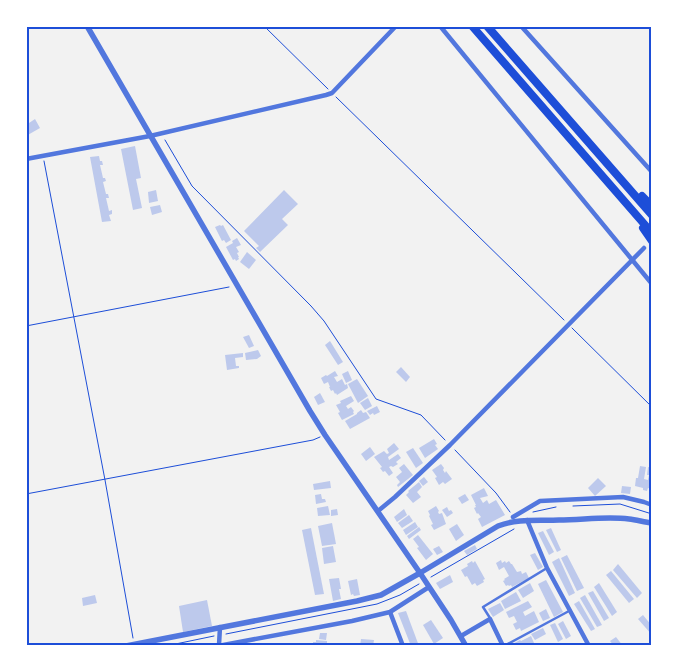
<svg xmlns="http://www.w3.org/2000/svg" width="678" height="672" font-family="'Golos Text',sans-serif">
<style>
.building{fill:#bdc9ec}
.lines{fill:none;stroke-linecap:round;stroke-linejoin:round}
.path{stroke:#1d4ed8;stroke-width:1}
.service{stroke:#5277de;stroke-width:2.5}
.minor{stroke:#5277de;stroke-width:4.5}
.tertiary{stroke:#5277de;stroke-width:5.5}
.motorway{stroke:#1d4ed8;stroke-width:8}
.neatline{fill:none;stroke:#1d4ed8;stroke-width:2}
</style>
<rect width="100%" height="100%" fill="#f2f2f2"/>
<!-- building -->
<g class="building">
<path d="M35,119L40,128L26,136V122L28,121L29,123Z"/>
<path d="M135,146L141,178L136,179L142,208L133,210L121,149Z"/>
<path d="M99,156L100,161H102L103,165H100L103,178H105L106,181L103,182L106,194H108L109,198H106L109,211L112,210V214L109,215L111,221L102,222L90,157Z"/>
<path d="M156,190L158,201L149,203L148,192Z"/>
<path d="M284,190L298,204L282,219L288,225L260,252L256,248L259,246L244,231Z"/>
<path d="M160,205L162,212L152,215L150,207Z"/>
<path d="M220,225L221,226L223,225L231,240L226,243L224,240L222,241L215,227Z"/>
<path d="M237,238L241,245L236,247L239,252L237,253L239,257H238L239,259L236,261L235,259L233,260L226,247L233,243L232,241Z"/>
<path d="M247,252L256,260L249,269L240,262Z"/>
<path d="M249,335L254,346L249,348L243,337Z"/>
<path d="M330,341L343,362L338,365L325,345Z"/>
<path d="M258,350L261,356L257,359L246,360L245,353Z"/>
<path d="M243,353V357L235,358L236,366H239V368L227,370L225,355Z"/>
<path d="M401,367L410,377L406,382L396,372Z"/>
<path d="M335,371L338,376L334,377L337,382L342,379L345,385L347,384L348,388L337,395L336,393L335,394L333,390L331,391L329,387H330L328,382L324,384L321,378L326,375L327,376Z"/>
<path d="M348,371L352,380L346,383L342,374Z"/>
<path d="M357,379L368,396L358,403L348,384Z"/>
<path d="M320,393L325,402L318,405L314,397Z"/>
<path d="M351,396L354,401L346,406L348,409L351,407L354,411L353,412L354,414L342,420L338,413L340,412L336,405L341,403L340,401Z"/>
<path d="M368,398L372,406L365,410L360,403Z"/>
<path d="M377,406L380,412L374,415L373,413L370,415L367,411Z"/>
<path d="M361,410L363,413L366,412L370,418L350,429L345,421L357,414V413Z"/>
<path d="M434,439L437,444L435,445L438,449L425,458L419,448Z"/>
<path d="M394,443L399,449L388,457L389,460L398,454L401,458L396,462L398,464L393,467L391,466L389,467L393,473L389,476L385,471L383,472L380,468L382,467L374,457L384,451L387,454L389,453L387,449Z"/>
<path d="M370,447L375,454L366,461L361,454Z"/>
<path d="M413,448L423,463L416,468L406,452Z"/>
<path d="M404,464L413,475L398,487L397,485L400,482L396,477L402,472L399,468Z"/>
<path d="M441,464L444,468L443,470L445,473L446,471L452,479L445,484L443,482L439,485L435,478L437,477L432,470Z"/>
<path d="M640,466L646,467L644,479L648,480L649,475H647L648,467L652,468V489L648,488L647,491L643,490V488L635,486L636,478H638Z"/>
<path d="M424,477L428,482L423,486L419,481Z"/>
<path d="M598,478L606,486L595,496L588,488Z"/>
<path d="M330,481L331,488L314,490L313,484Z"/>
<path d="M419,482L422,487L417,492L421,497L413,503L406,495L409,492L408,491Z"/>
<path d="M622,486L631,487L630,494L621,493Z"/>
<path d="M484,488L488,496L480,498L483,503L487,500L489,504L496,500L505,515L482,527L478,519L481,517L478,513L477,514L474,508L476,507L475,505H476L471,495Z"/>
<path d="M321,494L322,499H325L326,502L316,504L315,495Z"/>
<path d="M465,494L469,500L462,504L458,498Z"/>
<path d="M328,506L330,515L318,516L317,508Z"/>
<path d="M436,506L439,511L438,512L439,514L442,513L446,524L434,530L431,525L433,524L429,516L430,515L428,511Z"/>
<path d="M447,507L449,511L451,510L453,513L447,517L442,510Z"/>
<path d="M337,509L338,515L331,516V510Z"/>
<path d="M404,509L407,515L397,522L394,517Z"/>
<path d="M409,515L413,521L402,528L398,523Z"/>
<path d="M415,522L418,527L406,535L403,530Z"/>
<path d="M332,523L336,544L322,546L318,526Z"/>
<path d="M457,524L464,535L456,541L449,529Z"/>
<path d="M419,527L421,530L409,539L407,536Z"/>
<path d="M311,528L324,594L315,595L302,530Z"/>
<path d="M551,528L561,550L557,552L546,530Z"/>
<path d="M543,531L554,552L549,555L538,533Z"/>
<path d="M418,535L433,554L426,560L417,548L419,547L413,539Z"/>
<path d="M475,545L477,549L467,555L464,551Z"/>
<path d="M333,546L336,562L324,564L322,548Z"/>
<path d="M439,546L443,552L437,555L433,549Z"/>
<path d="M535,553L543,567L538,570L530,555Z"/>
<path d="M567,555L584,588L577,591L561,558Z"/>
<path d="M559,558L575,593L569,596L552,562Z"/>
<path d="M501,560L502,563L505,561L506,563L509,561L511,564H512L517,572L521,571L522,574L526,572L529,578L512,587L511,585L509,586L508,585L506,586L503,581L505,580L504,579L509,576L504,567L499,570L496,563Z"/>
<path d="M472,561L473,563L475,561L485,579L483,580L484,582L477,586L475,583L472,585L467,576L465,577L461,570L468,566L467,564Z"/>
<path d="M618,564L642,593L637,598L613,570Z"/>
<path d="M611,571L634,599L629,603L606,575Z"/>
<path d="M450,575L453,582L440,589L436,583Z"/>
<path d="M339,578L341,589H339L341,599L333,601L329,579Z"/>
<path d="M357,579L360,595L354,596L353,594L351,595L348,581Z"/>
<path d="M546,580L563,612L554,617L538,584Z"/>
<path d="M530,583L534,591L523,598L518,590Z"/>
<path d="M599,583L617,612L612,616L594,587Z"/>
<path d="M593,591L609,618L604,621L588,593Z"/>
<path d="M516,592L521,601L505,609L501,601Z"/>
<path d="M95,595L97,603L83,606L82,598Z"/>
<path d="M585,595L602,625L597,627L580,598Z"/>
<path d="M207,600L212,626L183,632L179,606Z"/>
<path d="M528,601L532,607L523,612L525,616L534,611L539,622L521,631L520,628L516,630L513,624L517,622L514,616L509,618L506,612Z"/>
<path d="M579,601L595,629L591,631L574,604Z"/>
<path d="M500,603L504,610L493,617L488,609Z"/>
<path d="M546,609L550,618L543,621L539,613Z"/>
<path d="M406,611L419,646H411L398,613Z"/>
<path d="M643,615L652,626V635L638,619Z"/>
<path d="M431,620L443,638L434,644L423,625Z"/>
<path d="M563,621L571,636L566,639L558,624Z"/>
<path d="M555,623L563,639L558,642L550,625Z"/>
<path d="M543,628L546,634L535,640L531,634Z"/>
<path d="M320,633H327L326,640L319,639Z"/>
<path d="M531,636L534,643L528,646H509L520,640L521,641Z"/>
<path d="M616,637L623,646H614L610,641Z"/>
<path d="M361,639L374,640L373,646H360Z"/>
<path d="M316,640L327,641V646H313V642H316Z"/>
</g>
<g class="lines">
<!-- path -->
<g class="path">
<path d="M264,26L328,89"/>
<path d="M336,97L564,320"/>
<path d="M165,140L192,186L311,306L324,321L376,399L421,415L445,440"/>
<path d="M44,161L105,480L133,638"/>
<path d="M26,326L229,287"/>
<path d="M572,328L652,407"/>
<path d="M455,450L496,493L510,512"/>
<path d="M26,494L313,440L320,437"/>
<path d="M573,506L620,504L652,514"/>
<path d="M533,512L556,507"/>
<path d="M431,577L514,529"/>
<path d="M226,634L377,604L400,595L419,584"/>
<path d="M166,646L214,636"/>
<path d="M647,646L652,641"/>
</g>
<!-- service -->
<g class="service">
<path d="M490,618L483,607L547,568"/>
<path d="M504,646L569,611"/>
</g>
<!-- minor -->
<g class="minor">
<path d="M440,26L652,284"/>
<path d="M521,26L652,172"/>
<path d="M26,159L150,136L326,95L332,93L396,26"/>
<path d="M378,511L395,497L450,445L644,248"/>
<path d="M513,517L540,501L623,497L644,502L652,505"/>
<path d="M527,520L547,568L589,646"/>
<path d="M390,612L403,646"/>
<path d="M461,636L490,619L503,646"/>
<path d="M219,645L220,627"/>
<path d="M218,646L352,621L390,612L429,587"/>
</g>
<!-- tertiary -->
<g class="tertiary">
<path d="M87,26L310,411L325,435L420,573L451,620L466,646"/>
<path d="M126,646L357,601L381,595L420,573L498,526C518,518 539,521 559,520C582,520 606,516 629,519C637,520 644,522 652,523"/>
<path d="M219,646V645"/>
</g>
<!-- motorway -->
<g class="motorway">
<path d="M472,26L652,233"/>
<path d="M487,26L652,215"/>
<path d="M642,196L652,206"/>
<path d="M643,228L652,241"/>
</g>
</g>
<!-- border -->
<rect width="678" height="672" fill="none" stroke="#ffffff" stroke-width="55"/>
<rect x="28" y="28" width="622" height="616" class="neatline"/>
</svg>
